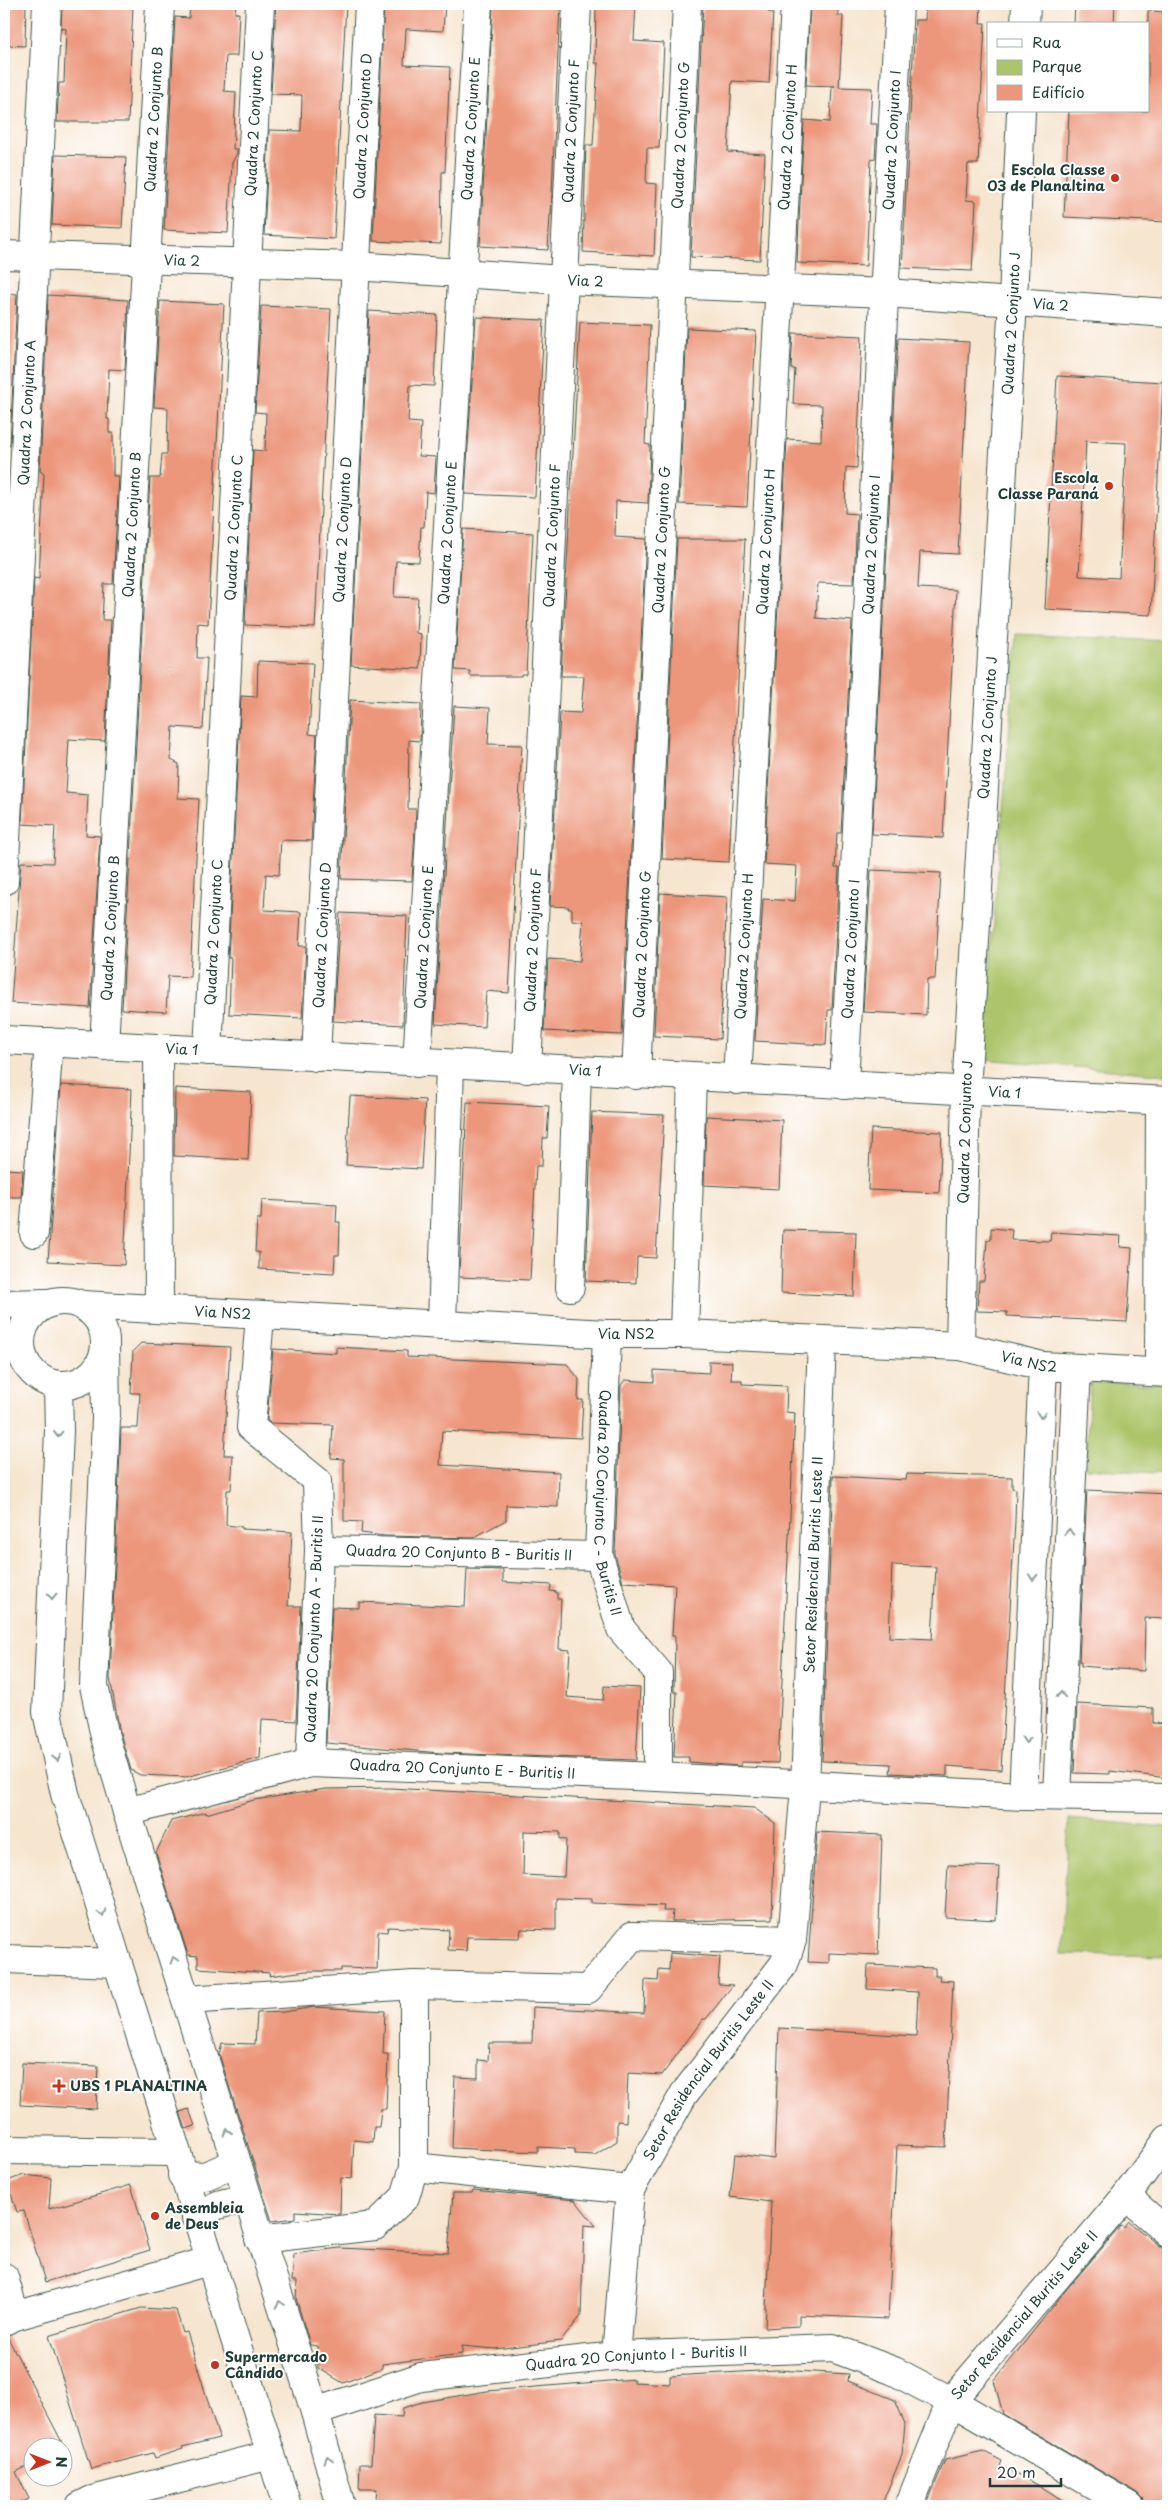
<svg xmlns="http://www.w3.org/2000/svg" width="1172" height="2510" font-family="'Playpen Sans',sans-serif">
<style>
.green{fill:#adc56a;stroke:#66814f}
.building{fill:#ec977c;fill-rule:evenodd}
.lines{fill:none;stroke-linecap:round;stroke-linejoin:round}
.minor-casing{stroke:#3f564b;stroke-width:30}
.minor{stroke:#fff;stroke-width:28}
.oneway{stroke:#8f9e9a}
.poi-dot{fill:#c8321e;stroke:#fff;stroke-width:2}
.labels{text-anchor:middle;stroke-width:4;stroke-linejoin:round;paint-order:stroke}
.street-label{font-size:14px;fill:#1f3d34;stroke:#fff}
.poi-label{font-size:14px;font-weight:bold;fill:#1f3d34;stroke:#fff;text-anchor:start}
</style>
<rect width="100%" height="100%" fill="#fff"/>
<filter id="ink" filterUnits="userSpaceOnUse"><feTurbulence type="fractalNoise" baseFrequency=".02" numOctaves="2"/><feDisplacementMap in="SourceGraphic" scale="10" xChannelSelector="R" yChannelSelector="G"/><feConvolveMatrix kernelMatrix="1 2 1 2 8 2 1 2 1" color-interpolation-filters="sRGB"/></filter>
<filter id="wash" filterUnits="userSpaceOnUse"><feTurbulence type="fractalNoise" baseFrequency=".0096" numOctaves="4" result="noise"/><feDisplacementMap in="SourceGraphic" scale="20" xChannelSelector="R" yChannelSelector="G"/><feGaussianBlur stdDeviation="1.12" result="paint"/><feColorMatrix in="noise" values="0 0 0 0 0 0 0 0 0 0 0 0 0 0 0 0 0 1.4 0 .05"/><feComposite in="paint" operator="in"/></filter>
<g filter="url(#wash)">
<rect width="100%" height="100%" fill="#f6e5cf"/>
<!-- green -->
<g class="green">
<path d="M1017,634L1168,641V1075L983,1059Z"/>
<path d="M1090,1382L1168,1384V1474L1086,1468Z"/>
<path d="M1069,1819L1168,1827V1956L1061,1954Z"/>
</g>
<g id="blocks">
<!-- building -->
<g class="building">
<path d="M4,4H26L25,46L4,45Z"/>
<path d="M62,4H133L128,122H57L59,83H64L66,29L61,28Z"/>
<path d="M190,4H236L235,13H239L237,56H226L224,91L236,92L233,149H237V153L232,163L228,233L164,230L175,17L189,18Z"/>
<path d="M276,4H346L334,239L264,235L269,130L301,131L302,95L271,94Z"/>
<path d="M384,4H445L443,31L406,29L404,65L450,67L445,172H442L441,244L373,241Z"/>
<path d="M493,4H560L551,215H550L548,250L480,246Z"/>
<path d="M596,4H636L634,41L664,43L659,148H647L646,183L657,184L654,256L583,252L586,145H593L598,63H595Z"/>
<path d="M703,4H768V12H773L769,83L732,81L728,152L765,154L760,260L691,257Z"/>
<path d="M810,4H838V16H843L839,87L872,88L870,124H877L875,159L871,160L866,266L797,263L804,120L830,122L832,86H835L806,85Z"/>
<path d="M926,4H981L980,23H985L978,164H968L966,200L976,201L972,271L902,268L915,20H925Z"/>
<path d="M1075,4H1115L1114,24H1074Z"/>
<path d="M1148,11L1168,12L1167,222L1064,217L1069,111H1148Z"/>
<path d="M55,155L126,157L122,228L52,225Z"/>
<path d="M4,293L17,294L10,446L4,441Z"/>
<path d="M48,295L128,300L125,370L109,369L107,419H109V433H113V476H119L113,584H104L102,620H111L105,741L69,739L66,793L88,795L86,835L100,836L90,1008L11,1003L21,862L53,863L55,826L22,824L34,578L39,579L44,474L40,471Z"/>
<path d="M160,301L224,304L208,624L198,623L197,658H207L203,729L173,727L171,760L179,764L178,798L199,799L190,977L168,976L166,1012L122,1009L150,478H160L162,454H167L168,408L154,407Z"/>
<path d="M261,306L331,309L315,628L245,625L253,450L265,451L266,413L255,412Z"/>
<path d="M369,311L437,315L434,386L410,385L408,422L421,423L419,456L436,457L434,493L426,492L424,527H421L419,562L396,561L394,597L418,598L416,633L421,634L420,669L351,665Z"/>
<path d="M476,317L544,320L535,497L465,494Z"/>
<path d="M580,322L650,325L645,444L650,445L648,503L616,501L615,537L646,539L622,1035L544,1031L548,959L580,961L583,921L572,920V909H568L569,907L550,906L560,712L581,713L584,676H561Z"/>
<path d="M687,328L756,331L747,507L679,504Z"/>
<path d="M793,333L862,336L857,468L846,467L845,513L857,514L854,584L818,583L816,618L852,621L841,833H837L835,868H839L832,1010H828L826,1045L755,1041L763,899L795,901L797,866L764,864L787,439L821,441L822,405L793,404L795,369H791Z"/>
<path d="M898,338L969,342L958,554L920,552L918,588L956,590L943,838L872,834Z"/>
<path d="M1057,376L1163,382L1151,615L1045,609ZM1086,441L1126,443L1119,578L1079,576Z"/>
<path d="M463,529L533,533L526,674H521V676H470V671L455,670Z"/>
<path d="M677,539H745L729,862L662,859Z"/>
<path d="M258,661L313,663L309,734L317,735L311,841L281,840L279,875L266,874L264,910L301,912L299,946H306L302,1018L229,1014L231,958H228L241,696L257,697Z"/>
<path d="M350,700L421,704L420,741L409,740L408,809H416L412,881L341,879Z"/>
<path d="M454,706L490,708L488,744L522,745L509,993L486,991L484,1027L435,1024Z"/>
<path d="M871,870L941,873L935,979H927L926,1015L863,1012Z"/>
<path d="M660,893L727,897L720,1039L654,1036Z"/>
<path d="M340,913L407,916L403,1025L333,1021Z"/>
<path d="M61,1085L132,1089L124,1265L48,1261Z"/>
<path d="M175,1088L251,1092L248,1160L174,1156Z"/>
<path d="M350,1096L425,1100L421,1169L346,1165Z"/>
<path d="M467,1102L549,1106L547,1138H543L542,1166H536L530,1280L459,1277Z"/>
<path d="M592,1112L664,1115L656,1258L637,1257L636,1283L586,1281Z"/>
<path d="M706,1116L782,1120L779,1189L704,1185Z"/>
<path d="M871,1129L942,1132L939,1193L868,1190Z"/>
<path d="M4,1169L23,1170L21,1197H4Z"/>
<path d="M262,1200L337,1204L336,1222H340L339,1255H335L334,1273L259,1269V1252H255L257,1219H261Z"/>
<path d="M991,1228L1012,1230L1011,1240L1050,1241L1051,1232L1121,1236L1120,1247L1132,1248L1127,1322L1007,1316V1312L977,1311L979,1281H984L987,1240H991Z"/>
<path d="M783,1230L856,1232L854,1296L781,1293Z"/>
<path d="M141,1343L230,1347L224,1455H233L231,1490H227L226,1525L242,1527V1529L292,1532L288,1606H301L296,1721L262,1719L260,1758L186,1777L140,1775L131,1770L120,1733L110,1678L121,1428H138L140,1393H131L133,1351Z"/>
<path d="M336,1347L407,1351V1357L567,1364L579,1379L578,1400H583L581,1438L442,1431L440,1465L559,1472L558,1507L506,1505V1520L473,1538L385,1536L361,1533L362,1522L344,1521V1459L331,1458L333,1425L270,1423L267,1420L273,1349L336,1353Z"/>
<path d="M709,1361L732,1362L731,1380H742V1384L787,1386L786,1412L795,1413L778,1763L741,1762V1766H738L689,1762V1757H674L677,1692H674L675,1636H672L675,1585L623,1582L615,1554L621,1385L625,1380L654,1382V1370L709,1373Z"/>
<path d="M907,1474L1012,1477V1488L1016,1489L1015,1521L1001,1770L947,1766V1776L890,1773L891,1764L822,1761L833,1476L906,1480ZM892,1565L936,1567L932,1639L889,1637Z"/>
<path d="M1087,1490L1168,1494V1619L1145,1618L1144,1671L1081,1666V1662H1079Z"/>
<path d="M467,1569L503,1570V1582L551,1585L550,1591L557,1592V1599H561L559,1649L570,1650L567,1697L603,1700L604,1686L640,1688L636,1760L440,1753L326,1743L332,1607L359,1608V1602L465,1607Z"/>
<path d="M1077,1704L1153,1708V1723L1168,1724V1778L1110,1771V1774L1074,1773Z"/>
<path d="M390,1788L754,1808L775,1823L772,1919L672,1921L673,1911H663L664,1906L592,1903V1899L556,1898V1930L521,1929L520,1938L467,1937L466,1951L448,1950L449,1930L388,1927L387,1932L378,1931L377,1969L341,1968V1971H306L269,1976L270,1973L198,1968V1956L188,1955L156,1853L171,1821L206,1812V1814L254,1800L326,1789ZM524,1831L560,1832V1839L566,1840L564,1877L523,1875Z"/>
<path d="M817,1832L882,1835L878,1955L829,1953V1963L808,1962Z"/>
<path d="M948,1865L999,1867L996,1920L945,1917Z"/>
<path d="M670,1953L720,1957L718,1984L733,1985L706,2019H703L662,2075L628,2073L626,2122L617,2121V2141L595,2155L575,2154V2149L538,2147V2152L452,2148L455,2077L478,2078V2060L488,2061L489,2043H532L533,2007L644,2013L645,1980L658,1981L659,1969L669,1970Z"/>
<path d="M868,1965L935,1968V1976H940L939,1980L953,1981L946,2147L897,2145L888,2319L799,2315V2326L765,2328L771,2202L730,2197L735,2154L774,2159L779,2028L916,2036L918,1992L867,1989Z"/>
<path d="M314,2007L385,2011L383,2054H388L386,2109H381L379,2127H374L373,2142L354,2140L352,2179L341,2178L340,2214L295,2211V2218L272,2221L219,2054L222,2043L255,2044L257,2013L284,2012Z"/>
<path d="M22,2063L98,2066L96,2109L20,2105Z"/>
<path d="M189,2109L195,2126L186,2129L180,2112Z"/>
<path d="M24,2175L51,2178L49,2209L131,2185L150,2250L45,2282L24,2211L17,2212L7,2181Z"/>
<path d="M473,2190L575,2200L596,2226L584,2225L581,2316L561,2341L495,2349L462,2346V2354L382,2364V2368L343,2383L318,2368V2346L310,2345L296,2298L297,2281H292L294,2254L339,2248L448,2253L453,2193H472Z"/>
<path d="M1129,2222L1168,2253V2506H1146L1144,2499L1138,2493L1003,2414L994,2381L1065,2291L1121,2226L1124,2228Z"/>
<path d="M141,2308L176,2310L183,2333L187,2332L219,2438L182,2447L183,2449L155,2458L153,2453L91,2469L49,2336Z"/>
<path d="M4,2336H7L65,2448H32V2464L16,2472L29,2499L14,2506H4Z"/>
<path d="M777,2370L849,2374L848,2381L895,2400L905,2424L902,2455L881,2506H592L522,2503V2506L450,2503V2506H375L377,2489H359L360,2464H371L374,2415L402,2417L403,2408L422,2402L487,2391L634,2379V2382L670,2384V2376Z"/>
<path d="M983,2451L1002,2461L1000,2466L1040,2486L1072,2506H926L945,2460Z"/>
</g>
</g>
</g>
<g filter="url(#ink)">
<use href="#blocks" fill-opacity="0" stroke="#3f564b" stroke-width="1"/>
<g class="lines">
<!-- minor casing -->
<g class="minor-casing">
<g id="minor">
<path d="M1025,24L1026,4"/>
<path id="s1" d="M4,255L355,266L563,280L886,293L1168,313"/>
<path id="s2" d="M4,881L47,4"/>
<path id="s3" d="M4,1040L1168,1101"/>
<path id="s4" d="M104,1046L160,4"/>
<path d="M158,1048L159,1308"/>
<path id="s5" d="M208,1051L260,4"/>
<path id="s6" d="M316,1057L369,4"/>
<path id="s7" d="M417,1063L478,4"/>
<path id="s8" d="M527,1069L577,4"/>
<path id="s9" d="M636,1075L687,4"/>
<path id="s10" d="M737,1080L795,4"/>
<path id="s11" d="M844,1085L899,4"/>
<path d="M34,1233L49,1042"/>
<path d="M570,1287L577,1071"/>
<circle cx="63" cy="1343" r="42"/>
<path d="M4,1304L47,1303"/>
<path id="s12" d="M83,1305L607,1334H684L960,1346L1043,1366L1168,1373"/>
<path d="M260,1316L251,1427L317,1481L319,1550L310,1763"/>
<path d="M442,1325L450,1065"/>
<path id="s13" d="M607,1334L599,1556L621,1629L658,1672V1777"/>
<path d="M684,1334L692,1077"/>
<path d="M105,1342L106,1419L94,1686L105,1737L127,1812L315,2412L341,2506"/>
<path id="s14" d="M960,1346L966,1091L1013,301L1021,111"/>
<path d="M1159,1372L1160,1101"/>
<path d="M58,1385L59,1431L47,1712L65,1794L287,2506"/>
<path id="s15" d="M319,1550L599,1556"/>
<path d="M1023,1796L1043,1366"/>
<path d="M1057,1796L1077,1368"/>
<path id="s16" d="M127,1812L310,1763L658,1777L1023,1796L1168,1798"/>
<path d="M4,1959L118,1963"/>
<path d="M414,1985V2167"/>
<path d="M187,2000L414,1985L588,1989L632,1936L792,1940"/>
<path d="M4,2150L175,2152"/>
<path d="M182,2175L205,2176L236,2163"/>
<path d="M1126,2196L1168,2233"/>
<path d="M196,2218C216,2204 223,2201 248,2201"/>
<path d="M259,2239L375,2226L405,2197L414,2167L630,2190"/>
<path d="M4,2277L15,2316"/>
<path d="M4,2321L15,2316L209,2261"/>
<path id="s17" d="M616,2356L630,2190L684,2094L784,1964L792,1940L805,1787L822,1341"/>
<path id="s18" d="M315,2412L421,2377L616,2356L833,2348L894,2371L951,2401L1130,2506"/>
<path d="M80,2506L92,2500L271,2455"/>
<path id="s19" d="M909,2506L951,2401L1126,2196L1168,2139"/>
</g>
</g>
<!-- minor -->
<use href="#minor" class="minor"/>
</g>
<!-- one-way arrows -->
<defs><path id="oneway-chevron" d="M-2-3.5L2.5 0L-2 3.5" fill="none" stroke-width="1.6" stroke-linecap="round" stroke-linejoin="round" transform="scale(1.25)"/></defs>
<g class="oneway">
<use href="#oneway-chevron" transform="translate(1041 1415) rotate(93)"/>
<use href="#oneway-chevron" transform="translate(58 1434) rotate(91)"/>
<use href="#oneway-chevron" transform="translate(1069 1532) rotate(-87)"/>
<use href="#oneway-chevron" transform="translate(1033 1577) rotate(93)"/>
<use href="#oneway-chevron" transform="translate(52 1596) rotate(92)"/>
<use href="#oneway-chevron" transform="translate(1061 1695) rotate(-87)"/>
<use href="#oneway-chevron" transform="translate(1026 1740) rotate(93)"/>
<use href="#oneway-chevron" transform="translate(57 1758) rotate(78)"/>
<use href="#oneway-chevron" transform="translate(102 1913) rotate(73)"/>
<use href="#oneway-chevron" transform="translate(174 1960) rotate(-108)"/>
<use href="#oneway-chevron" transform="translate(227 2132) rotate(-107)"/>
<use href="#oneway-chevron" transform="translate(280 2304) rotate(-108)"/>
<use href="#oneway-chevron" transform="translate(328 2459) rotate(-106)"/>
</g>
</g>
<!-- markers -->
<g class="poi-dot">
<circle cx="1115" cy="178" r="5"/>
<circle cx="1109" cy="486" r="5"/>
<path d="M56.5 2078.5h5v5h5v5h-5v5h-5v-5h-5v-5h5z"/>
<circle cx="155" cy="2216" r="5"/>
<circle cx="215" cy="2365" r="5"/>
</g>
<g class="labels">
<!-- street labels -->
<g class="street-label">
<text dy="5" stroke="none"><textPath href="#s4" startOffset="928">Quadra 2 Conjunto B</textPath></text>
<text dy="5" stroke="none"><textPath href="#s5" startOffset="929">Quadra 2 Conjunto C</textPath></text>
<text dy="5" stroke="none"><textPath href="#s6" startOffset="932">Quadra 2 Conjunto D</textPath></text>
<text dy="5" stroke="none"><textPath href="#s7" startOffset="936">Quadra 2 Conjunto E</textPath></text>
<text dy="5" stroke="none"><textPath href="#s8" startOffset="939">Quadra 2 Conjunto F</textPath></text>
<text dy="5" stroke="none"><textPath href="#s9" startOffset="941">Quadra 2 Conjunto G</textPath></text>
<text dy="5" stroke="none"><textPath href="#s10" startOffset="944">Quadra 2 Conjunto H</textPath></text>
<text dy="5" stroke="none"><textPath href="#s11" startOffset="946">Quadra 2 Conjunto I</textPath></text>
<text dy="5" stroke="none"><textPath href="#s1" startOffset="178">Via 2</textPath></text>
<text dy="5" stroke="none"><textPath href="#s1" startOffset="582">Via 2</textPath></text>
<text dy="5" stroke="none"><textPath href="#s1" startOffset="1048">Via 2</textPath></text>
<text dy="5" stroke="none"><textPath href="#s14" startOffset="1024">Quadra 2 Conjunto J</textPath></text>
<text dy="5" stroke="none"><textPath href="#s2" startOffset="469">Quadra 2 Conjunto A</textPath></text>
<text dy="5" stroke="none"><textPath href="#s4" startOffset="522">Quadra 2 Conjunto B</textPath></text>
<text dy="5" stroke="none"><textPath href="#s5" startOffset="524">Quadra 2 Conjunto C</textPath></text>
<text dy="5" stroke="none"><textPath href="#s6" startOffset="528">Quadra 2 Conjunto D</textPath></text>
<text dy="5" stroke="none"><textPath href="#s7" startOffset="531">Quadra 2 Conjunto E</textPath></text>
<text dy="5" stroke="none"><textPath href="#s8" startOffset="534">Quadra 2 Conjunto F</textPath></text>
<text dy="5" stroke="none"><textPath href="#s9" startOffset="536">Quadra 2 Conjunto G</textPath></text>
<text dy="5" stroke="none"><textPath href="#s10" startOffset="539">Quadra 2 Conjunto H</textPath></text>
<text dy="5" stroke="none"><textPath href="#s11" startOffset="541">Quadra 2 Conjunto I</textPath></text>
<text dy="5" stroke="none"><textPath href="#s14" startOffset="619">Quadra 2 Conjunto J</textPath></text>
<text dy="5" stroke="none"><textPath href="#s4" startOffset="118">Quadra 2 Conjunto B</textPath></text>
<text dy="5" stroke="none"><textPath href="#s5" startOffset="119">Quadra 2 Conjunto C</textPath></text>
<text dy="5" stroke="none"><textPath href="#s6" startOffset="122">Quadra 2 Conjunto D</textPath></text>
<text dy="5" stroke="none"><textPath href="#s7" startOffset="126">Quadra 2 Conjunto E</textPath></text>
<text dy="5" stroke="none"><textPath href="#s8" startOffset="129">Quadra 2 Conjunto F</textPath></text>
<text dy="5" stroke="none"><textPath href="#s9" startOffset="131">Quadra 2 Conjunto G</textPath></text>
<text dy="5" stroke="none"><textPath href="#s10" startOffset="134">Quadra 2 Conjunto H</textPath></text>
<text dy="5" stroke="none"><textPath href="#s11" startOffset="136">Quadra 2 Conjunto I</textPath></text>
<text dy="5" stroke="none"><textPath href="#s3" startOffset="178">Via 1</textPath></text>
<text dy="5" stroke="none"><textPath href="#s3" startOffset="582">Via 1</textPath></text>
<text dy="5" stroke="none"><textPath href="#s3" startOffset="1002">Via 1</textPath></text>
<text dy="5" stroke="none"><textPath href="#s14" startOffset="214">Quadra 2 Conjunto J</textPath></text>
<text dy="5" stroke="none"><textPath href="#s12" startOffset="140">Via NS2</textPath></text>
<text dy="5" stroke="none"><textPath href="#s12" startOffset="544">Via NS2</textPath></text>
<text dy="5" stroke="none"><textPath href="#s12" startOffset="949">Via NS2</textPath></text>
<text dy="5" stroke="none"><textPath href="#s13" startOffset="170">Quadra 20 Conjunto C - Buritis II</textPath></text>
<text dy="5" stroke="none"><textPath href="#s15" startOffset="140">Quadra 20 Conjunto B - Buritis II</textPath></text>
<text dy="5" stroke="none"><textPath href="#s17" startOffset="842">Setor Residencial Buritis Leste II</textPath></text>
<text transform="translate(314 1629) rotate(-88)" y="5">Quadra 20 Conjunto A - Buritis II</text>
<text dy="5" stroke="none"><textPath href="#s16" startOffset="342">Quadra 20 Conjunto E - Buritis II</textPath></text>
<text dy="5" stroke="none"><textPath href="#s17" startOffset="310">Setor Residencial Buritis Leste II</textPath></text>
<text dy="5" stroke="none"><textPath href="#s19" startOffset="226">Setor Residencial Buritis Leste II</textPath></text>
<text dy="5" stroke="none"><textPath href="#s18" startOffset="328">Quadra 20 Conjunto I - Buritis II</textPath></text>
</g>
<!-- poi labels -->
<g class="poi-label">
<text x="1105" y="175" text-anchor="end">Escola Classe<tspan x="1105" dy="16">03 de Planaltina</tspan></text>
<text x="1099" y="483" text-anchor="end">Escola<tspan x="1099" dy="16">Classe Paraná</tspan></text>
<text x="70" y="2091">UBS 1 PLANALTINA</text>
<text x="165" y="2213">Assembleia<tspan x="165" dy="16">de Deus</tspan></text>
<text x="225" y="2362">Supermercado<tspan x="225" dy="16">Cândido</tspan></text>
</g>
</g>
<!-- margin -->
<rect width="1172" height="2510" fill="none" stroke="#fff" stroke-width="20"/>
<!-- legend -->
<rect x="987" y="22" width="162" height="90" fill="#ffffff" stroke="#a5b1ae"/>
<rect x="997" y="39" width="25" height="8" fill="#ffffff" stroke="#a5b1ae"/>
<text x="1032" y="48" font-size="15" fill="#1f3d34">Rua</text>
<rect x="997" y="60" width="25" height="15" fill="#adc56a" stroke="#a5b1ae"/>
<text x="1032" y="72" font-size="15" fill="#1f3d34">Parque</text>
<rect x="997" y="85" width="25" height="15" fill="#ec977c" stroke="#a5b1ae"/>
<text x="1032" y="98" font-size="15" fill="#1f3d34">Edifício</text>
<!-- north arrow -->
<g transform="translate(48 2462) rotate(90)"><circle r="24" fill="#ffffff" stroke="#a5b1ae"/>
<path d="M0-4L9 19L0 12L-9 19Z" fill="#c8321e"/>
<text y="-8" font-size="14" font-weight="bold" text-anchor="middle" fill="#1f3d34">N</text>
</g>
<!-- scale -->
<path d="M990 2478v8h71v-8" fill="none" stroke="#1f3d34" stroke-width="2.5"/>
<text x="997" y="2478" font-size="15" fill="#1f3d34" stroke="#ffffff" stroke-width="4" paint-order="stroke">20 m</text>
</svg>
